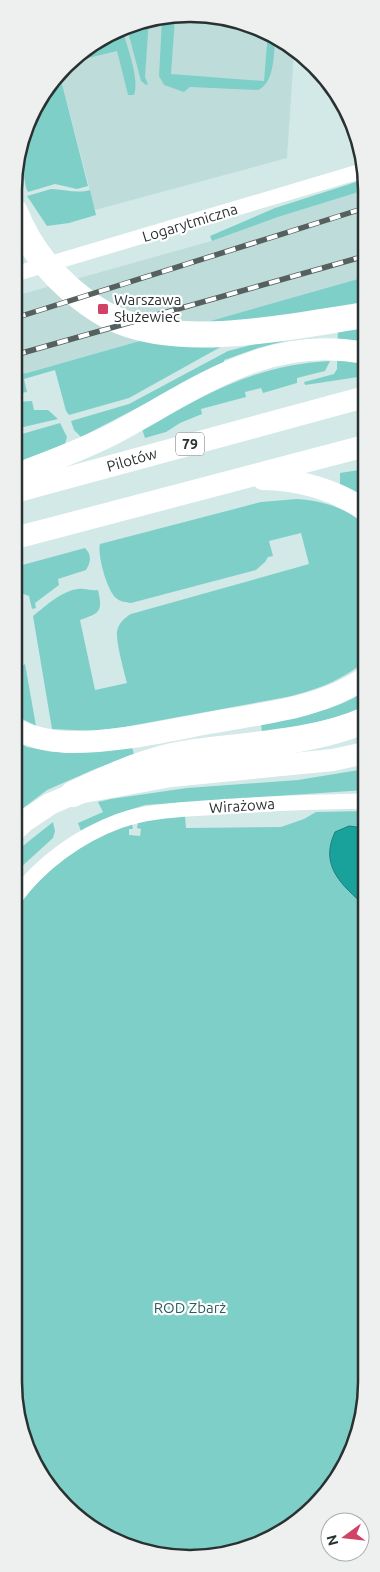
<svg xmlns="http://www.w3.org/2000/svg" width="380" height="1572" font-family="Ubuntu,sans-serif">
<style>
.built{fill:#beddda}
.green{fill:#7fcfc9}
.water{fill:#19a29c;stroke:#1e807c}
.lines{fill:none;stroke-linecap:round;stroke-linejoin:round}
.minor{stroke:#fff;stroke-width:15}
.primary{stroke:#fff;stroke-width:22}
.motorway{stroke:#fff;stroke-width:26}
.rail-casing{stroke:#55605f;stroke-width:5.5}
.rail{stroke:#fff;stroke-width:4;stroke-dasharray:11;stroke-linecap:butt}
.poi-dot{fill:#d24266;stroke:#fff;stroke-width:2}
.labels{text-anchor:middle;stroke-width:4.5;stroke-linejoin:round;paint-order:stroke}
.shield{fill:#fff;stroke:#6a706f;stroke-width:1}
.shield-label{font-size:14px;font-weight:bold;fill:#2a3231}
.street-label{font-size:15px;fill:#2a3231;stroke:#fff}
.poi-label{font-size:15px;fill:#2a3231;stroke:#fff;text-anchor:start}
.park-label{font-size:15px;fill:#2c5f5c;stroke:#fff}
.rim{fill:none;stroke:#2a3231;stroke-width:2.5}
</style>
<rect width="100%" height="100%" fill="#d3e9e7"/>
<!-- built -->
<g class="built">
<path d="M213,15L268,32L294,51L287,158L95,210L60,76L83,50L145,20Z"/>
<path d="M365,190V277L27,373L15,374V296L215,240L278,217Z"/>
</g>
<!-- green -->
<g class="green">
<path d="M175,18L171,74L264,81L268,32L275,37C274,52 275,83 258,90L190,87L184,92L164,85L159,76L162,19Z"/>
<path d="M149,19L145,77L148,84L146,85L141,81L127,28L145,20Z"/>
<path d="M123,31C127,47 140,80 134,95H128L117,51L72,62L83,50Z"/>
<path d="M60,76L88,186L77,189L55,184L28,192L26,188L20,154L38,102Z"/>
<path d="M359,181L362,191L278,217L212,241L210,236L275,208Z"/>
<path d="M51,189C64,189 76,194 90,190L96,215L69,223L47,226L27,196Z"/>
<path d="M365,277V376L305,385L304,382L334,374L337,369L338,323L226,344L129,398L69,415L66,411L55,370L24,379L27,392L15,394V374L27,373Z"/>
<path d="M292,339L258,348L224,360V363L81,437L74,430L71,421L129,404L228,351L255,344Z"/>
<path d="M330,361L325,371L297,378V383L263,393L261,388L245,392L246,397L201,409L202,414L180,423L166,432L145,438L142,429C207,394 254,365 330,361Z"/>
<path d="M32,401L34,410H48L58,419L15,429V402Z"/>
<path d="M60,423L67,437L65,444L15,464V436Z"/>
<path d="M365,469V497L340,484V473Z"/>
<path d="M297,499C323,501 345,507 365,525V661C341,681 316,690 287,697L124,727L94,731L52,729L33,616C46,606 61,591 78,589C84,588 91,591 98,590C103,612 100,613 80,620L95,690L127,683C124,671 116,643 117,632C118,624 124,618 131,614L309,564L301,533L269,541L273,556L268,557L265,562L256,570L131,603C126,602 120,602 116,598C107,591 97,554 100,544L242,507L261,502Z"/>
<path d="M85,548C92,555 91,562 86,570L58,579L59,585L35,603L36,608L32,609L29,596L15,591V567Z"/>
<path d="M25,664L36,726L15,715V671Z"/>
<path d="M365,691V707C332,721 296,726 262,733L261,723C297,717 334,712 365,691Z"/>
<path d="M15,741L27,747L53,752L132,747L134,755L95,769L47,790L14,815Z"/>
<path d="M365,769V790L145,805L123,812L81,831L78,823L103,812L98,802L111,799L187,788L298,780Z"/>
<path d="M365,811V1405L342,1470L298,1522L236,1552L178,1558L112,1540L58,1498L27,1449L14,1382V914C39,872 85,837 132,824L133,829H129V835L140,836L141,829L137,828L138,823L151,819L185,816L186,828L281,827L304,819L316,812Z"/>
<path d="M53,822L55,831L53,838L20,868L14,874V853Z"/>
</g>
<!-- water -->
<path class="water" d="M349,826L365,828V906C342,885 319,866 335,832Z"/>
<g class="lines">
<!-- minor -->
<g class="minor">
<path d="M15,274L365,170"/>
<path d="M14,899C40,864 78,836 119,821C147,811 177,810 205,808C258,804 312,802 365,801"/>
</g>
<!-- primary -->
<g class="primary">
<path d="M15,475C48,462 82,450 113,434C196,390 265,334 365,353"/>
<path d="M263,479C298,479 336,490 365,510"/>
<path d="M15,492L365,397"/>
<path d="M15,538L365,446"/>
<path d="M15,729C31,737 48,741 66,742C115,743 161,732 209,723C262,713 319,709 365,678"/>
<path d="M14,831L26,820L50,804L73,794L171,776L333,760L365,753"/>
</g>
<!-- motorway -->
<g class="motorway">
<path d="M15,212C27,242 46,268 70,289C84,301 100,313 117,320C186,350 293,326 365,315"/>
<path d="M73,794C110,777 147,759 188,753C243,745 315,743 365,720"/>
</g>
<!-- rail casing -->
<g class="rail-casing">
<g id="rail">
<path d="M15,318L365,208"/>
<path d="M15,355L365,256"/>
</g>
</g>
<!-- rail -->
<use href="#rail" class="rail"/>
</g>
<!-- markers -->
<rect class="poi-dot" x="97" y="303" width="12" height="12" rx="2.5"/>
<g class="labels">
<!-- shield labels -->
<rect class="shield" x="176" y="432.5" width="28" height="23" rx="4"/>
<g class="shield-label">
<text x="190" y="449">79</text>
</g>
<!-- street labels -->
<g class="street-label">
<text transform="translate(190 223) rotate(-17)" y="5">Logarytmiczna</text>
<text transform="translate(132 460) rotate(-16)" y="5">Pilotów</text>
<text transform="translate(242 806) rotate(-4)" y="5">Wirażowa</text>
</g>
<!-- poi labels -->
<g class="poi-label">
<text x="114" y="305">Warszawa<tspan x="114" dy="17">Służewiec</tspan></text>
</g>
<!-- park labels -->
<g class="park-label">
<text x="190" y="1313">ROD Zbarż</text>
</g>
</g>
<!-- crop -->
<path d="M0 0H380V1572H0ZM190 22H190A168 168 0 0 1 358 190V1382A168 168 0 0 1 190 1550H190A168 168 0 0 1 22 1382V190A168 168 0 0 1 190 22Z" fill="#eeefef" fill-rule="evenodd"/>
<path class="rim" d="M190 22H190A168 168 0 0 1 358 190V1382A168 168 0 0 1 190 1550H190A168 168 0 0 1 22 1382V190A168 168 0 0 1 190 22Z"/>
<!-- north arrow -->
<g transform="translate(345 1537) rotate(255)"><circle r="24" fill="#ffffff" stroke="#aaadad"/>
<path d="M0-4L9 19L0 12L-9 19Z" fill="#d24266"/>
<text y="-8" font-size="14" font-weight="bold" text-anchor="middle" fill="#2a3231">N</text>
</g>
</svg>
